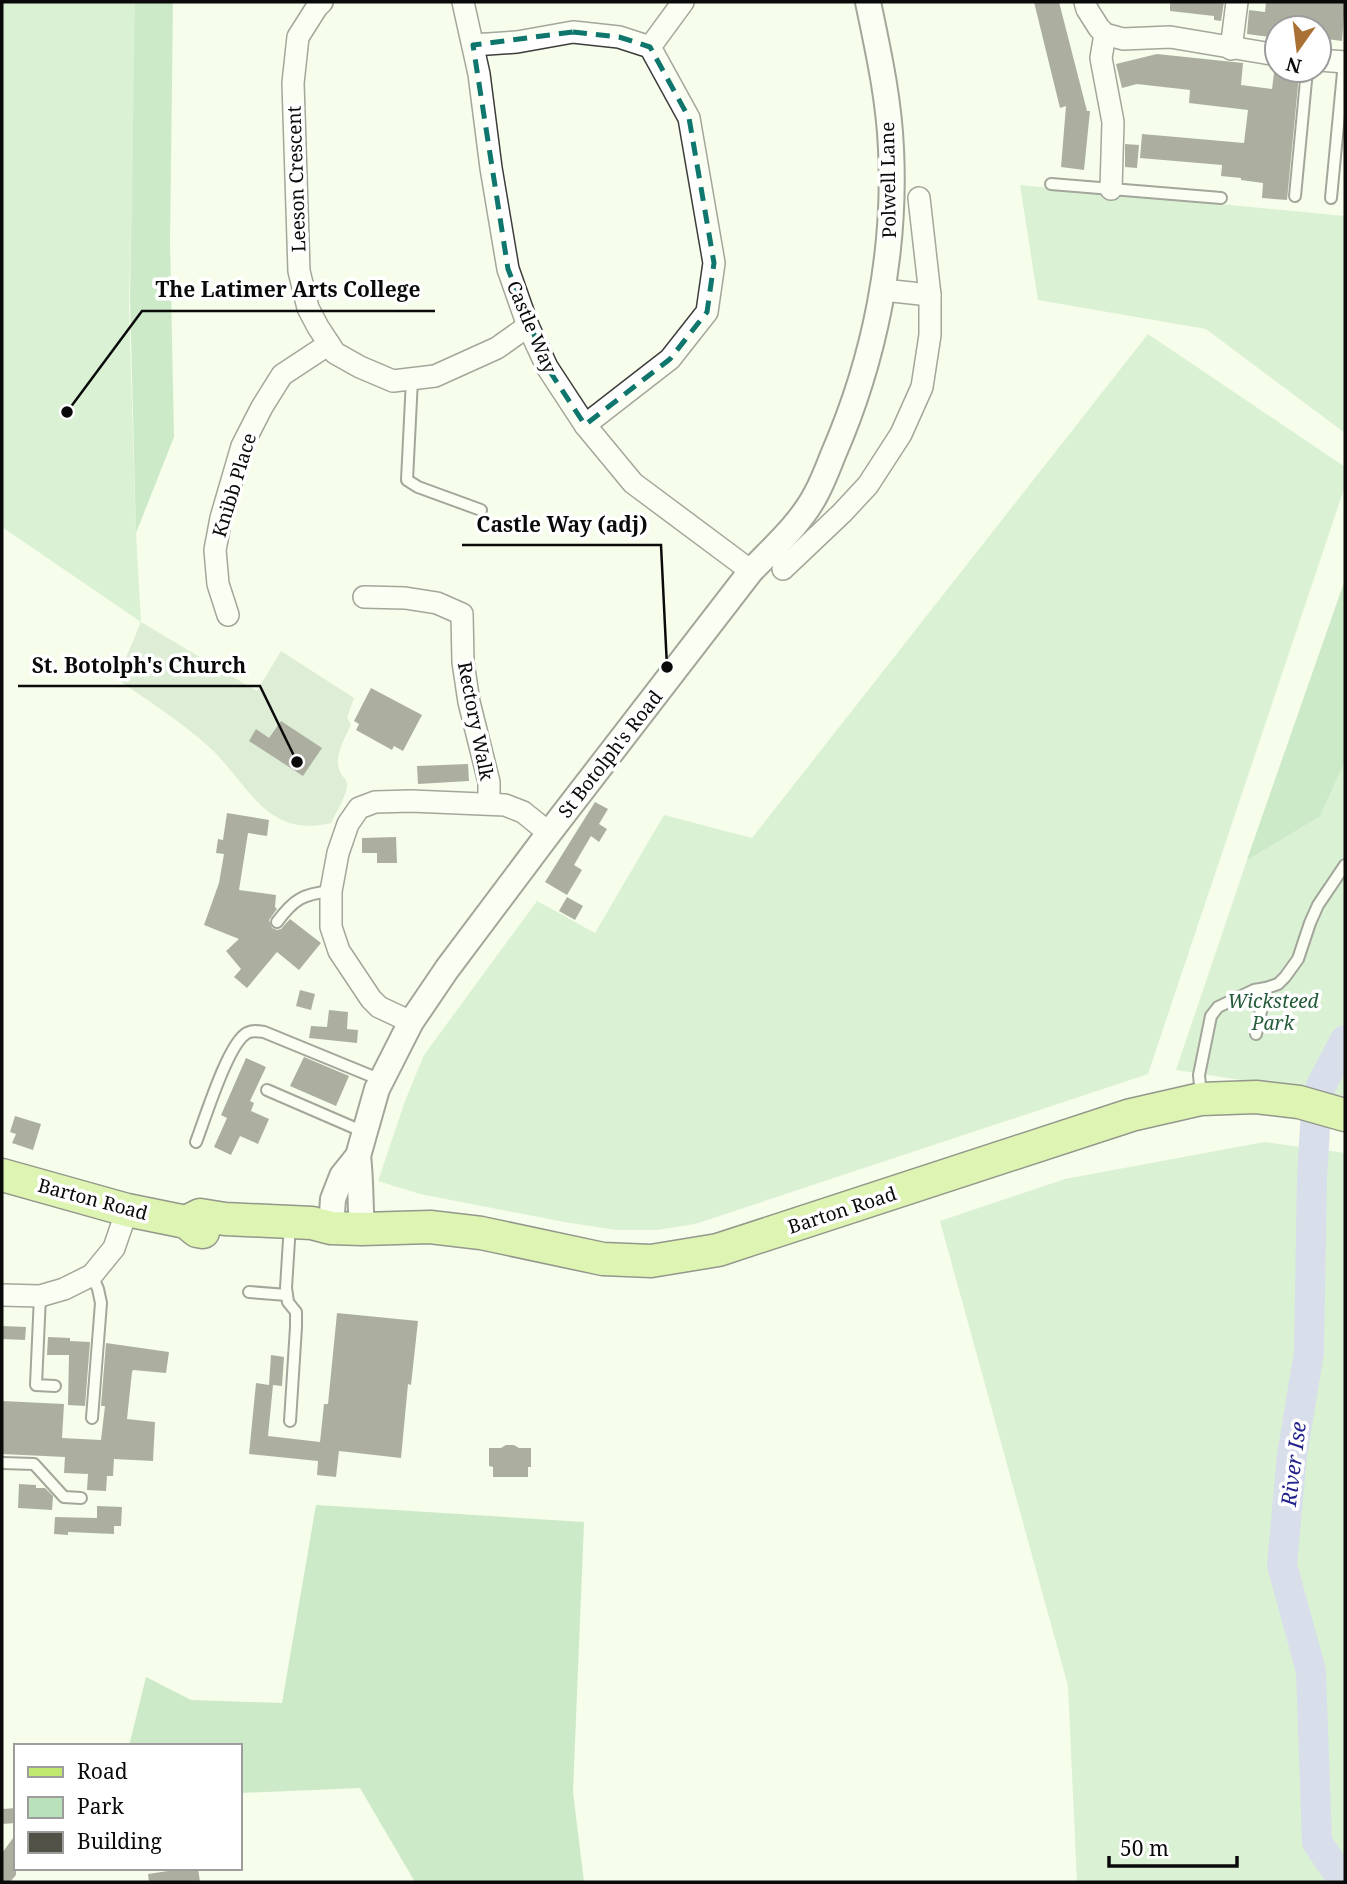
<svg xmlns="http://www.w3.org/2000/svg" width="1347" height="1884" font-family="'Noto Serif',serif">
<style>
.green{fill:#b9e2bb}
.forest{fill:#9ad1a0}
.cemetery{fill:#c2dbbf}
.lines{fill:none;stroke-linecap:round;stroke-linejoin:round}
.river{stroke:#b5b8ee;stroke-width:30}
.building{fill:#525148}
.service-casing{stroke:#3d3d3d;stroke-width:14}
.minor-casing{stroke:#3d3d3d;stroke-width:24}
.tertiary-casing{stroke:#3d3d3d;stroke-width:28}
.primary-casing{stroke:#1b1b1b;stroke-width:35}
.service{stroke:#fff;stroke-width:10}
.minor{stroke:#fff;stroke-width:21}
.tertiary{stroke:#fff;stroke-width:24}
.primary{stroke:#c1e86f;stroke-width:32}
.marked{fill:none;stroke:#0f766e;stroke-width:5;stroke-dasharray:14 9;stroke-linejoin:round}
.labels{text-anchor:middle;stroke-width:7;stroke-linejoin:round;paint-order:stroke}
.street-label{font-size:19px;fill:#0a0a0a;stroke:#fff}
.park-label{font-size:19px;font-style:italic;fill:#235a37;stroke:#fff}
.water-label{font-size:21px;font-style:italic;fill:#24238c;stroke:#fff}
.leader{fill:none;stroke:#0a0a0a;stroke-width:2.5}
.callout-dot{fill:#0a0a0a;stroke:#fff;stroke-width:2.5}
.callout-label{font-size:21px;text-anchor:middle;font-weight:bold;fill:#0a0a0a;stroke:#fff;stroke-width:7;stroke-linejoin:round;paint-order:stroke}
</style>
<rect width="100%" height="100%" fill="#f6fdea"/>
<!-- green -->
<g class="green">
<path d="M2,2H136L129,308L136,533L141,622L2,527Z"/>
<path d="M1020,185L1345,216V433L1206,329L1038,300Z"/>
<path d="M1148,334L1345,467V486L1148,1074L695,1224L657,1230H616L564,1222L420,1194L378,1181L405,1101L424,1055L537,901L595,933L664,815L752,838Z"/>
<path d="M1345,580V1096L1176,1070L1247,860Z"/>
<path d="M1264,1142L1345,1153V1882H1077L1068,1686L940,1221L1065,1179Z"/>
</g>
<!-- forest -->
<g class="forest">
<path d="M135,2H173L170,241L174,437L136,533L130,297Z"/>
<path d="M1345,580V761L1320,816L1247,860Z"/>
<path d="M316,1505L584,1522L573,1792L584,1882H415L360,1788L240,1793V1746H129L146,1677L191,1700L282,1703Z"/>
</g>
<!-- cemetery -->
<path class="cemetery" d="M141,622L257,691L281,651L354,698L347,718L351,724C345,739 333,756 340,772C343,778 348,779 347,787C345,799 336,812 331,823C265,839 248,782 208,746C180,721 147,700 117,679Z"/>
<g class="lines">
<!-- river -->
<path class="river" d="M1344,1882L1317,1842L1311,1671L1282,1565L1292,1455L1309,1352L1312,1177L1316,1111L1321,1086L1345,1040"/>
</g>
<!-- building -->
<g class="building">
<path d="M1034,2H1059L1087,111H1090L1084,170L1061,167L1066,106L1060,108Z"/>
<path d="M1170,2H1224L1221,21L1214,20V16L1170,11Z"/>
<path d="M1266,2H1345L1342,41L1319,38L1320,28H1277V38L1247,34L1249,10L1265,12Z"/>
<path d="M1157,54L1243,63L1241,85L1272,89L1274,73L1299,75L1287,200L1262,198L1263,183L1241,180V178L1221,176L1222,165L1140,158L1142,134L1244,143L1248,110L1189,103L1190,90L1137,84L1122,88L1116,64Z"/>
<path d="M1125,144L1139,145L1137,168L1125,167Z"/>
<path d="M371,688L422,715L403,751L394,746L392,750L356,730L359,724L354,721Z"/>
<path d="M281,721L322,748L303,776L249,741L256,729L269,738Z"/>
<path d="M468,764L469,781L418,784L417,766Z"/>
<path d="M595,802L608,809L599,824L607,829L599,842L591,836L574,865L582,870L567,895L545,882Z"/>
<path d="M227,813L269,820L267,836L248,833L239,890L276,895L275,907L277,909L269,920L272,928L277,930L281,929L290,919L321,943L299,970L277,952L247,988L234,977L241,969L226,951L239,939L204,925L219,883L224,854L216,853L218,839L223,840Z"/>
<path d="M396,837L397,863H377V853H362V838Z"/>
<path d="M567,897L583,906L575,920L559,911Z"/>
<path d="M300,990L315,994L311,1010L296,1006Z"/>
<path d="M329,1010L348,1012L347,1029L358,1030L357,1043L309,1038L311,1026L327,1027Z"/>
<path d="M304,1057L349,1076L336,1106L290,1086Z"/>
<path d="M246,1058L266,1067L250,1101L254,1103L251,1111L269,1119L258,1144L240,1136L231,1155L214,1147L227,1118L221,1115Z"/>
<path d="M15,1116L41,1124L33,1150L12,1143L16,1134L10,1132Z"/>
<path d="M337,1313L418,1321L411,1385L408,1384L401,1458L339,1451L336,1477L317,1475L318,1461L249,1454L256,1383L269,1385L271,1355L284,1357L282,1386L273,1385L268,1436L320,1442L324,1404H328Z"/>
<path d="M2,1326L26,1327L25,1340L2,1339Z"/>
<path d="M48,1337L70,1338V1341L90,1342L85,1406L68,1405L69,1355H47Z"/>
<path d="M106,1343L169,1352L166,1373L133,1370L132,1372L127,1419L155,1422L153,1461L114,1459L113,1476H107L106,1491L87,1490L88,1474L64,1473L65,1457L2,1454V1401L64,1404L62,1438L101,1440L105,1406H101Z"/>
<path d="M506,1445H514L519,1448H531V1467H528V1477H493V1467L489,1466V1448H501Z"/>
<path d="M19,1484L36,1485V1488H45L53,1496L52,1510L18,1508Z"/>
<path d="M97,1506L122,1507L121,1526H114V1534L68,1532V1535L54,1534L55,1517L97,1518Z"/>
<path d="M16,1808V1823L2,1824V1809Z"/>
<path d="M16,1834V1875L10,1882H2V1853Z"/>
<path d="M188,1868H198L200,1882H149L148,1874Z"/>
</g>
<g class="lines">
<!-- service casing -->
<g class="service-casing">
<g id="service">
<path d="M1051,184L1221,198"/>
<path d="M1295,196L1307,70"/>
<path d="M1331,198L1344,62"/>
<path d="M412,379L407,480L418,487L481,510"/>
<path d="M277,922C294,899 303,894 331,891"/>
<path d="M1256,1034L1266,988"/>
<path d="M267,1090L364,1132"/>
<path d="M1201,1096L1199,1075L1211,1016L1218,1007L1254,990L1266,988L1278,984L1285,977L1298,959L1310,923L1318,905L1345,865"/>
<path d="M196,1142C205,1119 228,1043 247,1033C252,1030 258,1031 264,1032L381,1080"/>
<path d="M249,1292L287,1295"/>
<path d="M40,1296L36,1385L55,1386"/>
<path d="M92,1418L101,1303L98,1289L92,1275"/>
<path d="M290,1421L296,1327V1312L288,1302L286,1288L290,1224"/>
<path d="M2,1463L34,1464L64,1497L81,1498"/>
</g>
</g>
<!-- minor casing -->
<g class="minor-casing">
<g id="minor">
<path d="M322,2L317,7L298,37L293,83L299,271L308,308L318,327L335,353L360,367L393,381L435,376L497,348L528,326"/>
<path d="M463,2L479,74L491,168L508,269L528,326L547,367L585,425L633,483L751,571"/>
<path d="M1085,2L1087,9L1099,28L1105,34L1123,39L1170,37L1277,55"/>
<path d="M1105,34L1101,58L1113,122L1111,189"/>
<path d="M473,45L517,42L573,32L619,37L650,47L689,118L714,263L707,312L670,359L585,425"/>
<path d="M650,47L683,2"/>
<path d="M1231,49L1237,2"/>
<path d="M1319,60L1345,62"/>
<path d="M883,290L930,295"/>
<path d="M783,569L842,513L868,485L901,434L922,387L930,335V295L919,198"/>
<path d="M364,597L405,598L437,603L462,614L463,662L469,702L489,782V803"/>
<path d="M228,615L218,584L215,550L221,518L242,446L262,407L282,375L329,344"/>
<path d="M411,1022L379,1007L371,999L339,951L331,927V891L338,853L348,824L359,808L375,802L411,801L505,805L523,812L549,833"/>
<path d="M2,1295L40,1296L64,1289L92,1275L114,1248L127,1210"/>
</g>
</g>
<!-- tertiary casing -->
<g class="tertiary-casing">
<g id="tertiary">
<path d="M358,1156C361,1180 360,1204 362,1229"/>
<path d="M331,1228L333,1199L342,1176L358,1156L377,1089L411,1022L447,969L549,833L751,571C774,547 801,523 816,494C823,481 828,468 833,455C875,359 896,253 891,149C889,99 878,50 868,2"/>
</g>
</g>
<!-- primary casing -->
<g class="primary-casing">
<g id="primary">
<path d="M2,1175L127,1210L186,1222L197,1231L203,1232"/>
<path d="M186,1222L200,1215L225,1219L312,1223L331,1228L362,1229L430,1227L481,1233L603,1259L651,1261L718,1250L1131,1115L1201,1099L1256,1097L1299,1102L1345,1115"/>
</g>
</g>
<!-- service -->
<use href="#service" class="service"/>
<!-- minor -->
<use href="#minor" class="minor"/>
<!-- tertiary -->
<use href="#tertiary" class="tertiary"/>
<!-- primary -->
<use href="#primary" class="primary"/>
</g>
<!-- marked area -->
<path d="M0 0H1347V1884H0ZM573,32L619,37L650,47L689,118L714,263L707,312L670,359L585,425L547,367L508,269L473,45Z" fill="#f6fdea" fill-opacity=".55" fill-rule="evenodd"/>
<path class="marked" d="M573,32L619,37L650,47L689,118L714,263L707,312L670,359L585,425L547,367L508,269L473,45Z"/>
<g class="labels">
<!-- street labels -->
<g class="street-label">
<text transform="translate(296 179) rotate(-92)" y="7">Leeson Crescent</text>
<text transform="translate(888 180) rotate(-91)" y="7">Polwell Lane</text>
<text transform="translate(532 327) rotate(67)" y="7">Castle Way</text>
<text transform="translate(234 485) rotate(-73)" y="7">Knibb Place</text>
<text transform="translate(476 721) rotate(79)" y="7">Rectory Walk</text>
<text transform="translate(610 754) rotate(-52)" y="7">St Botolph's Road</text>
<text transform="translate(93 1199) rotate(15)" y="7">Barton Road</text>
<text transform="translate(842 1210) rotate(-18)" y="7">Barton Road</text>
</g>
<!-- park labels -->
<g class="park-label">
<text x="1273" y="1008">Wicksteed<tspan x="1273" dy="22">Park</tspan></text>
</g>
<!-- water labels -->
<g class="water-label">
<text transform="translate(1294 1464) rotate(-83)" y="7">River Ise</text>
</g>
</g>
<!-- callouts -->
<path class="leader" d="M67 412L142 311H435M667 667L661 545H462M297 762L260 686H18"/>
<g class="callout-dot">
<circle cx="67" cy="412" r="7"/>
<circle cx="667" cy="667" r="7"/>
<circle cx="297" cy="762" r="7"/>
</g>
<g class="callout-label">
<text x="288" y="297">The Latimer Arts College</text>
<text x="562" y="532">Castle Way (adj)</text>
<text x="139" y="673">St. Botolph's Church</text>
</g>
<!-- border -->
<rect width="1347" height="1884" fill="none" stroke="#0a0a0a" stroke-width="7"/>
<!-- legend -->
<rect x="14" y="1744" width="228" height="126" fill="#ffffff" stroke="#9d9d9d" stroke-width="2"/>
<rect x="28" y="1767" width="35" height="10" fill="#c1e86f" stroke="#9d9d9d" stroke-width="2"/>
<text x="77" y="1779" font-size="21" fill="#0a0a0a">Road</text>
<rect x="28" y="1797" width="35" height="21" fill="#b9e2bb" stroke="#9d9d9d" stroke-width="2"/>
<text x="77" y="1814" font-size="21" fill="#0a0a0a">Park</text>
<rect x="28" y="1832" width="35" height="21" fill="#525148" stroke="#9d9d9d" stroke-width="2"/>
<text x="77" y="1849" font-size="21" fill="#0a0a0a">Building</text>
<!-- north arrow -->
<g transform="translate(1298 49) rotate(194)"><circle r="33" fill="#ffffff" stroke="#9d9d9d" stroke-width="2"/>
<path d="M0-5L12 26L0 18L-12 26Z" fill="#a97134"/>
<text y="-10" font-size="19" font-weight="bold" text-anchor="middle" fill="#0a0a0a">N</text>
</g>
<!-- scale -->
<path d="M1109 1856v10h128v-10" fill="none" stroke="#0a0a0a" stroke-width="3.5"/>
<text x="1120" y="1856" font-size="21" fill="#0a0a0a" stroke="#ffffff" stroke-width="5" paint-order="stroke">50 m</text>
</svg>
